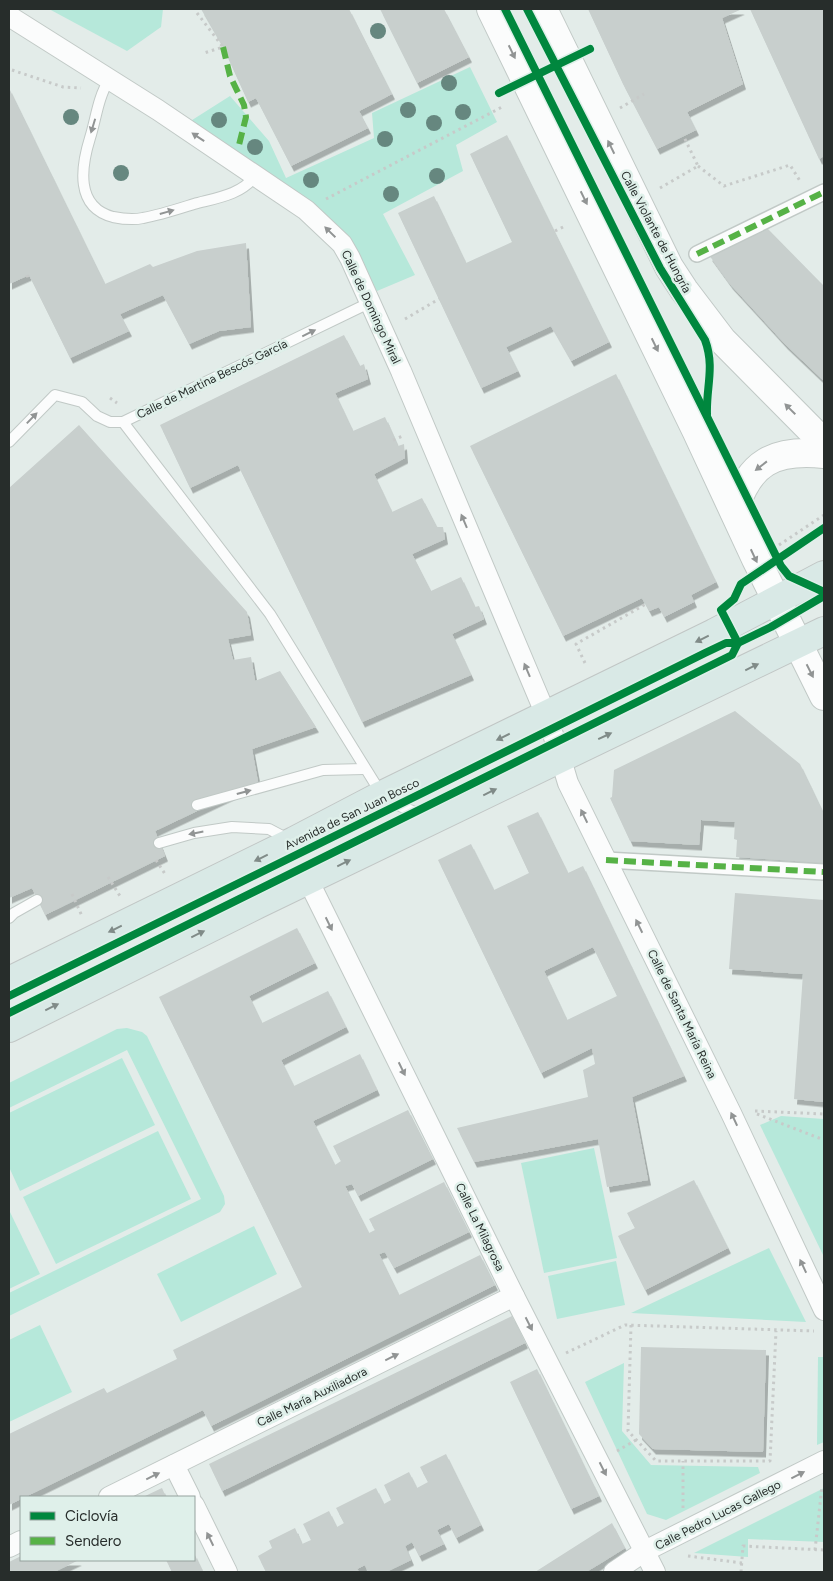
<svg xmlns="http://www.w3.org/2000/svg" width="833" height="1581" font-family="Figtree,sans-serif">
<style>
.green{fill:#b6e8da}
.building{fill:#c8cfcd;fill-rule:evenodd;filter:url(#shadow)}
.lines{fill:none;stroke-linecap:round;stroke-linejoin:round}
.service-casing{stroke:#c1c9c6;stroke-width:12}
.pedestrian-casing{stroke:#c1c9c6;stroke-width:18}
.minor-casing{stroke:#c1c9c6;stroke-width:22}
.secondary-casing{stroke:#c1c9c6;stroke-width:30}
.primary-casing{stroke:#c1c6c5;stroke-width:30}
.path{stroke:#c7cac9;stroke-width:3;stroke-dasharray:2.5 4;stroke-linecap:butt}
.service{stroke:#fbfcfc;stroke-width:10}
.pedestrian{stroke:#fbfcfc;stroke-width:15}
.minor{stroke:#fbfcfc;stroke-width:20}
.secondary{stroke:#fbfcfc;stroke-width:28}
.primary{stroke:#d9e9e6;stroke-width:28}
.quiet{stroke:#56b246;stroke-width:6;stroke-dasharray:12 6;stroke-linecap:butt}
.cycleway-casing{stroke:#dff0ea;stroke-width:11}
.cycleway{stroke:#00873e;stroke-width:8}
.tree{fill:#66877f}
.oneway{fill:#919494}
.oneway2{fill:#808b88}
.labels{text-anchor:middle;stroke-width:5;stroke-linejoin:round;paint-order:stroke}
.street-label{font-size:12px;fill:#272d2b;stroke:#dff0ea}
</style>
<defs>
<filter id="shadow"><feDropShadow dx="3" dy="5.5" stdDeviation="0" flood-color="#0004"/></filter>
</defs>
<rect width="100%" height="100%" fill="#e3ece9"/>
<!-- green -->
<g class="green">
<path d="M49,9H163L161,27L127,51Z"/>
<path d="M470,67L497,122L456,145L463,171L383,214L415,275L377,291L344,233L189,122L230,96L269,141L286,178L374,138L372,113Z"/>
<path d="M127,1028L142,1032L147,1036L224,1196L225,1204L220,1212L9,1316V1293L201,1199L127,1050L9,1108V1083L117,1029Z"/>
<path d="M122,1058L155,1125L20,1191L9,1167V1113Z"/>
<path d="M781,1116L824,1119V1257L760,1125Z"/>
<path d="M158,1131L191,1199L56,1264L23,1197Z"/>
<path d="M594,1148L617,1258L544,1273L521,1163Z"/>
<path d="M9,1210L40,1274L9,1289Z"/>
<path d="M254,1226L277,1274L181,1322L157,1274Z"/>
<path d="M769,1248L806,1322L631,1313Z"/>
<path d="M616,1261L625,1305L557,1319L548,1276Z"/>
<path d="M40,1325L72,1392L9,1422V1340Z"/>
<path d="M818,1357H823L824,1360V1442L817,1445Z"/>
<path d="M624,1363L622,1431L651,1465L758,1467L760,1473L666,1520L647,1514L585,1382Z"/>
<path d="M824,1488V1542L748,1539V1557L694,1553Z"/>
</g>
<!-- building -->
<g class="building">
<path d="M201,9H349L392,94L359,111L368,128L291,166L256,98L248,102L223,47Z"/>
<path d="M380,9H444L469,57L417,83Z"/>
<path d="M588,9H742L722,18L743,84L687,112L696,130L657,149L623,84Z"/>
<path d="M750,9H824V125L823,126L824,129V156L819,159Z"/>
<path d="M9,88L105,284L150,264L153,267L197,251L246,243L251,327L219,331L189,344L163,295L120,314L129,331L70,358L29,275L9,284Z"/>
<path d="M507,135L609,342L571,361L551,326L506,347L518,371L481,388L398,213L434,196L466,263L512,242L470,154Z"/>
<path d="M767,228L824,286V381L785,344L730,284L709,255Z"/>
<path d="M344,335L360,366L364,364L368,379L335,393L353,431L385,417L398,446L404,444L405,458L374,474L392,512L422,498L437,527H443L445,539L412,554L431,591L461,577L475,607L479,606L484,619L452,634L471,675L362,722L238,465L190,488L160,425Z"/>
<path d="M616,374L716,582L691,595L694,602L664,617L659,607L649,611L642,598L563,636L470,446Z"/>
<path d="M79,425L247,612L251,635L228,639L233,660L251,657L255,681L280,671L316,727L252,749L258,782L155,831L165,856L45,915L32,888L9,898V488Z"/>
<path d="M735,711L800,764L824,814V863L736,857L737,840L734,839L735,822L701,820L699,845L630,841L610,798L612,797L614,770Z"/>
<path d="M538,812L568,873L583,866L684,1076L632,1097L648,1180L607,1187L598,1139L474,1162L457,1128L588,1097L583,1070L595,1064L592,1048L541,1073L438,860L471,844L494,890L529,873L507,826ZM593,947L617,996L567,1020L544,971Z"/>
<path d="M735,893L824,900V1102L794,1099L803,974L729,969Z"/>
<path d="M297,928L315,963L249,996L262,1023L328,991L346,1027L281,1060L294,1086L360,1054L377,1090L313,1121L335,1165L341,1161L333,1146L408,1110L433,1159L358,1196L352,1184L345,1186L369,1233L375,1230L369,1219L444,1182L469,1232L394,1268L385,1252L379,1254L399,1295L480,1255L495,1285L211,1426L203,1410L25,1497H21V1499L9,1505V1434L104,1388L107,1393L177,1359L173,1350L302,1287L159,997Z"/>
<path d="M694,1180L728,1248L645,1290L618,1236L635,1228L627,1213Z"/>
<path d="M512,1316L525,1343L222,1491L209,1464Z"/>
<path d="M641,1347L766,1350L763,1452L653,1449L639,1434Z"/>
<path d="M537,1369L599,1496L571,1509L510,1382Z"/>
<path d="M446,1454L481,1525L456,1538L449,1524L437,1530L444,1544L419,1556L412,1542L405,1546L411,1560L386,1572H368L365,1565L357,1569L359,1572H266L258,1556L272,1548L269,1541L295,1528L302,1544L311,1540L303,1524L329,1511L337,1527L344,1523L336,1508L376,1488L384,1504L391,1500L384,1485L409,1472L417,1488L428,1482L420,1467Z"/>
<path d="M162,1488L166,1497H143Z"/>
<path d="M612,1523L625,1548L601,1563L586,1572H535Z"/>
<path d="M194,1553L203,1572H172L166,1560H194Z"/>
<path d="M21,1556V1560H79L54,1572H9V1562Z"/>
</g>
<g class="lines">
<!-- service casing -->
<g class="service-casing">
<g id="service">
<path d="M109,80C98,97 96,119 90,138C81,167 75,207 113,217C123,219 134,220 143,218C160,215 178,209 194,204C216,198 241,195 255,176"/>
<path d="M123,422L270,614L382,795L397,805L428,817"/>
<path d="M9,442L55,395L82,402L97,416L110,422H123L369,303"/>
<path d="M197,805L323,770L364,769"/>
<path d="M159,843L194,833L232,827L269,829L288,839"/>
<path d="M9,918L14,913L37,900"/>
</g>
</g>
<!-- pedestrian casing -->
<g class="pedestrian-casing">
<g id="pedestrian">
<path d="M697,254L824,192"/>
<path d="M606,860L824,872"/>
</g>
</g>
<!-- minor casing -->
<g class="minor-casing">
<g id="minor">
<path d="M9,16L158,110L306,210L342,244L350,258L401,371L546,715L556,743L568,783L731,1113L824,1310"/>
<path d="M308,880L514,1296L655,1572"/>
<path d="M174,1465L190,1497"/>
<path d="M109,1497L514,1296"/>
<path d="M194,1505L227,1572"/>
<path d="M9,1547L21,1541"/>
<path d="M614,1572L645,1551L824,1461"/>
</g>
</g>
<!-- secondary casing -->
<g class="secondary-casing">
<g id="secondary">
<path d="M491,9L696,430L756,559L824,696"/>
<path d="M543,9L669,267L684,290L722,340L824,443"/>
<path d="M734,511C749,462 774,449 824,454"/>
</g>
</g>
<!-- primary casing -->
<g class="primary-casing">
<g id="primary">
<path d="M9,981L294,841L382,795L714,633L824,575"/>
<path d="M9,1028L258,904L824,631"/>
</g>
</g>
<!-- path -->
<g class="path">
<path d="M197,13L223,47L204,53"/>
<path d="M12,70L63,87L81,88"/>
<path d="M620,108L644,94"/>
<path d="M698,166L724,186L790,165L800,181"/>
<path d="M660,188L698,166L683,135"/>
<path d="M326,199L504,106"/>
<path d="M555,231L565,226"/>
<path d="M27,275L28,278"/>
<path d="M405,319L439,299"/>
<path d="M110,398L117,403"/>
<path d="M393,440L405,435"/>
<path d="M779,545L824,515"/>
<path d="M585,663L576,644L646,604"/>
<path d="M156,860L165,874"/>
<path d="M108,877L120,896"/>
<path d="M72,894L82,916"/>
<path d="M755,1111L824,1114"/>
<path d="M757,1114L824,1140"/>
<path d="M631,1325L628,1431L656,1461H770L776,1331"/>
<path d="M566,1353L625,1325L814,1331"/>
<path d="M617,1451L636,1440"/>
<path d="M683,1508V1461"/>
<path d="M815,1550L822,1486"/>
<path d="M688,1556L742,1563"/>
<path d="M741,1572L743,1546L824,1550"/>
</g>
<!-- service -->
<use href="#service" class="service"/>
<!-- pedestrian -->
<use href="#pedestrian" class="pedestrian"/>
<!-- minor -->
<use href="#minor" class="minor"/>
<!-- secondary -->
<use href="#secondary" class="secondary"/>
<!-- primary -->
<use href="#primary" class="primary"/>
<!-- quiet -->
<g class="quiet">
<path d="M223,47L230,76L244,105L246,117L239,145"/>
<path d="M697,254L824,192"/>
<path d="M606,860L824,872"/>
</g>
<!-- cycleway casing -->
<g class="cycleway-casing">
<g id="cycleway">
<path d="M505,9L781,566L789,576L824,592"/>
<path d="M527,9L660,268L705,340C715,367 706,387 707,414"/>
<path d="M499,93L590,49"/>
<path d="M9,996C240,881 474,769 705,653L726,643H738L771,627L824,596"/>
<path d="M9,1013L732,655L738,643L721,610L734,599L741,584L824,528"/>
</g>
</g>
<!-- cycleway -->
<use href="#cycleway" class="cycleway"/>
</g>
<!-- trees -->
<g class="tree">
<circle cx="378" cy="31" r="8"/>
<circle cx="449" cy="83" r="8"/>
<circle cx="408" cy="110" r="8"/>
<circle cx="463" cy="112" r="8"/>
<circle cx="71" cy="117" r="8"/>
<circle cx="219" cy="120" r="8"/>
<circle cx="434" cy="123" r="8"/>
<circle cx="385" cy="139" r="8"/>
<circle cx="255" cy="147" r="8"/>
<circle cx="121" cy="173" r="8"/>
<circle cx="437" cy="176" r="8"/>
<circle cx="311" cy="180" r="8"/>
<circle cx="391" cy="194" r="8"/>
</g>
<!-- one-way arrows -->
<defs><path id="oneway-solid" d="M-6-.8H1V-3.2L6.5 0L1 3.2V.8H-6Z" transform="scale(1.25)"/></defs>
<g class="oneway">
<use href="#oneway-solid" transform="translate(512 52) rotate(64)"/>
<use href="#oneway-solid" transform="translate(93 126) rotate(107)"/>
<use href="#oneway-solid" transform="translate(198 137) rotate(-146)"/>
<use href="#oneway-solid" transform="translate(611 147) rotate(-116)"/>
<use href="#oneway-solid" transform="translate(584 198) rotate(64)"/>
<use href="#oneway-solid" transform="translate(167 212) rotate(-16)"/>
<use href="#oneway-solid" transform="translate(330 232) rotate(-136)"/>
<use href="#oneway-solid" transform="translate(309 333) rotate(-26)"/>
<use href="#oneway-solid" transform="translate(655 345) rotate(64)"/>
<use href="#oneway-solid" transform="translate(790 409) rotate(-135)"/>
<use href="#oneway-solid" transform="translate(32 418) rotate(-46)"/>
<use href="#oneway-solid" transform="translate(761 466) rotate(142)"/>
<use href="#oneway-solid" transform="translate(464 521) rotate(-113)"/>
<use href="#oneway-solid" transform="translate(754 556) rotate(65)"/>
<use href="#oneway-solid" transform="translate(527 670) rotate(-113)"/>
<use href="#oneway-solid" transform="translate(810 671) rotate(63)"/>
<use href="#oneway-solid" transform="translate(244 792) rotate(-15)"/>
<use href="#oneway-solid" transform="translate(584 816) rotate(-116)"/>
<use href="#oneway-solid" transform="translate(196 833) rotate(169)"/>
<use href="#oneway-solid" transform="translate(329 924) rotate(64)"/>
<use href="#oneway-solid" transform="translate(639 926) rotate(-116)"/>
<use href="#oneway-solid" transform="translate(402 1069) rotate(64)"/>
<use href="#oneway-solid" transform="translate(734 1119) rotate(-115)"/>
<use href="#oneway-solid" transform="translate(803 1266) rotate(-115)"/>
<use href="#oneway-solid" transform="translate(529 1324) rotate(63)"/>
<use href="#oneway-solid" transform="translate(392 1357) rotate(-26)"/>
<use href="#oneway-solid" transform="translate(603 1469) rotate(63)"/>
<use href="#oneway-solid" transform="translate(798 1475) rotate(-27)"/>
<use href="#oneway-solid" transform="translate(153 1476) rotate(-26)"/>
<use href="#oneway-solid" transform="translate(210 1539) rotate(-116)"/>
</g>
<g class="oneway2">
<use href="#oneway-solid" transform="translate(702 639) rotate(154)"/>
<use href="#oneway-solid" transform="translate(752 667) rotate(-26)"/>
<use href="#oneway-solid" transform="translate(605 736) rotate(-25)"/>
<use href="#oneway-solid" transform="translate(503 737) rotate(154)"/>
<use href="#oneway-solid" transform="translate(490 792) rotate(-26)"/>
<use href="#oneway-solid" transform="translate(261 858) rotate(154)"/>
<use href="#oneway-solid" transform="translate(344 863) rotate(-26)"/>
<use href="#oneway-solid" transform="translate(115 929) rotate(154)"/>
<use href="#oneway-solid" transform="translate(198 934) rotate(-26)"/>
<use href="#oneway-solid" transform="translate(52 1007) rotate(-26)"/>
</g>
<g class="labels">
<!-- street labels -->
<g class="street-label">
<text transform="translate(656 232) rotate(62)" y="4">Calle Violante de Hungría</text>
<text transform="translate(371 307) rotate(65)" y="4">Calle de Domingo Miral</text>
<text transform="translate(212 379) rotate(-26)" y="4">Calle de Martina Bescós García</text>
<text transform="translate(352 814) rotate(-26)" y="4">Avenida de San Juan Bosco</text>
<text transform="translate(682 1014) rotate(64)" y="4">Calle de Santa María Reina</text>
<text transform="translate(480 1227) rotate(64)" y="4">Calle La Milagrosa</text>
<text transform="translate(312 1397) rotate(-26)" y="4">Calle María Auxiliadora</text>
<text transform="translate(718 1515) rotate(-27)" y="4">Calle Pedro Lucas Gallego</text>
</g>
</g>
<!-- border -->
<rect width="833" height="1581" fill="none" stroke="#272d2b" stroke-width="20"/>
<!-- legend -->
<rect x="20" y="1496" width="175" height="65" fill="#dff0ea" stroke="#95a29e"/>
<rect x="30" y="1512" width="25" height="8" fill="#00873e" stroke="#95a29e"/>
<text x="65" y="1521" font-size="15" fill="#272d2b">Ciclovía</text>
<rect x="30" y="1537" width="25" height="8" fill="#56b246" stroke="#95a29e"/>
<text x="65" y="1546" font-size="15" fill="#272d2b">Sendero</text>
</svg>
